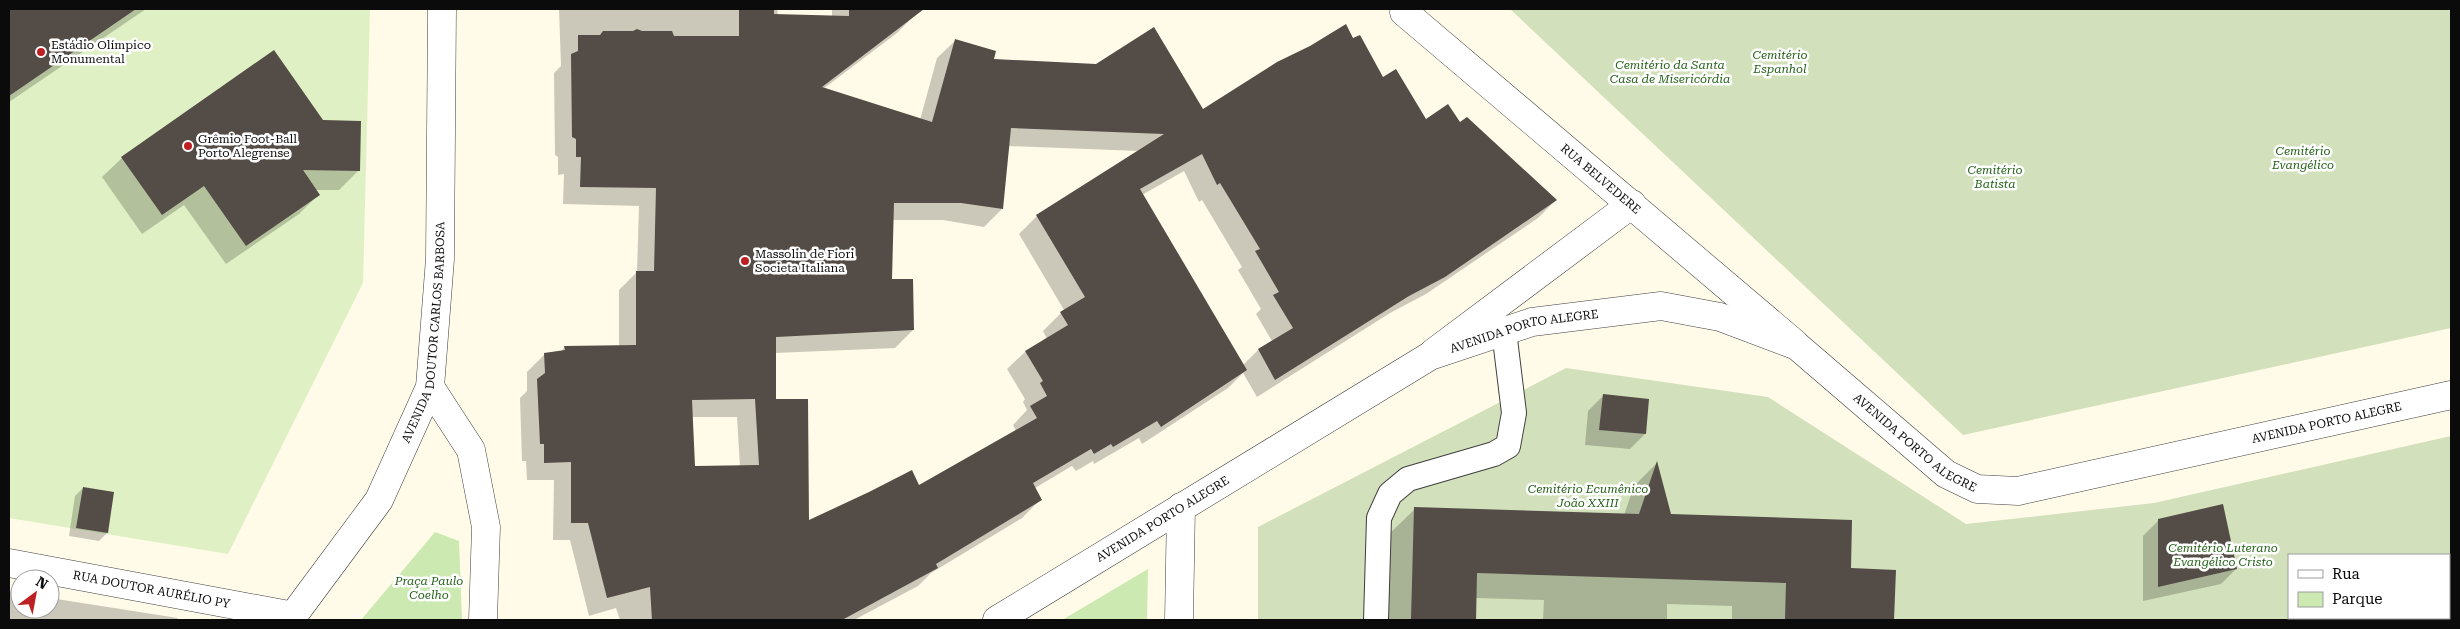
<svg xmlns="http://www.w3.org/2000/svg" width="2460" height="629" font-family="'Roboto Serif',serif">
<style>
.green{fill:#cde9b2}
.cemetery{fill:#d2e0bb;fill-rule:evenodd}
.pitch{fill:#dff0c4}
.shadow{fill:#0003;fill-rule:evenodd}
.building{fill:#534c47;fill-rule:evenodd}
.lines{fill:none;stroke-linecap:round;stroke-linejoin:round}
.service-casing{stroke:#3e3e3e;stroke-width:26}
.minor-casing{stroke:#3e3e3e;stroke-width:29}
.tertiary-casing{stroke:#3e3e3e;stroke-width:29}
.service{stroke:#fff;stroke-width:24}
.minor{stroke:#fff;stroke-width:28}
.tertiary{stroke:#fff;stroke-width:28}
.poi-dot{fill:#bd2022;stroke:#fff;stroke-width:2}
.labels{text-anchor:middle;stroke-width:5;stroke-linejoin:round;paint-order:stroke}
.poi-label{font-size:12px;fill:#0b0b0b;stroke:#fff;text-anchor:start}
.park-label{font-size:12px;font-style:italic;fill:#27631b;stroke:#fff}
.street-label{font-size:12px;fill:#0b0b0b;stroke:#fff}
</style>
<rect width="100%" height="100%" fill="#fffbe8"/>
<!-- green -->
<g class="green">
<path d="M435,532L459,541L462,620H361Z"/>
<path d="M1148,569L1147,620H1062Z"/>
</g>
<!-- cemetery -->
<g class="cemetery">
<path d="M1510,9H2451V328L1963,435Z"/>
<path d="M1566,368L1768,397L1966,524L2154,503L2451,436V620H1258V527ZM2289,555H2449V618H2289Z"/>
</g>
<!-- pitch -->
<path class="pitch" d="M9,9H370L363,283L228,554L9,518Z"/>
<!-- shadow -->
<g class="shadow">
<path d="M9,9H146L9,102Z"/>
<path d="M559,9H777L778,16L832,17V9H915V15L897,33L823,89L920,120L937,58L956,40L992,60L1202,111L1352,40L1382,79L1425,121L1459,124L1556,200L1538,218L1426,294L1390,313L1257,397L1243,373L1228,388L1142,444L1139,438L1094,464L1093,461L1076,471L1072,466L1035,488L1040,500L1022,518L931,573L918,586L854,620H620L616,608L589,616L570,540H553L554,480H527L526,461H522L520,398L527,391V372L545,354L560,352L565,347H619V290L637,272L639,206L563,204L564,174L558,175V157L555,155L554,73L561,66ZM1008,146L1139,151L1037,216L1019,234L1064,310L1043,331L1047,339L1025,352L1007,369L1025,399L1023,402L1027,410L1013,425L1016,431L918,487L807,522L775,400V353L895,348L913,330L890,280L892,220H943L984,227L1002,209ZM1184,171L1199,202L1202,200L1242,267L1238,270L1261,309L1256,314L1272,341L1258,350L1243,365L1142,195ZM692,417H737L740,467H694Z"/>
<path d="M322,121L358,171L339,190H315L318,195L299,214L226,264L184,205L142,234L102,177L122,158Z"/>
<path d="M1603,396L1645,434L1630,449L1585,445L1588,411Z"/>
<path d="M1657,463L1670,515L1849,569L1894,571L1893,620H1732V606L1667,604V620H1543L1544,600L1475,598V620H1388L1390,533L1415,509L1624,515L1634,486Z"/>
<path d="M83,488L107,533L99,541L69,536L75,496Z"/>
<path d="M2159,520L2236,569L2221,584L2143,601V536Z"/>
<path d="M9,591L20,593V609H50V598L178,618L176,620H9Z"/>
</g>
<!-- building -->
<g class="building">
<path d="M9,9H136L9,96Z"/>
<path d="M739,9H774V14L849,16V9H924L822,87L932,122L955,39L996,51L994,59L1096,64L1154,27L1203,109L1277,62L1310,46L1346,24L1353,38L1360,35L1383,77L1396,69L1426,119L1448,104L1460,122L1467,117L1557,200L1445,277L1409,296L1275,380L1258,349L1293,328L1273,295L1279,292L1255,251L1260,249L1220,183L1217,185L1202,154L1140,189L1247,370L1161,427L1157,421L1113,447L1111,444L1094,454L1091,449L1033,483L1042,500L936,564L938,568L842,620H652L650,587L607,598L588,523H571V462L544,463V444H540L537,379L545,373L544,353L565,350L564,346L636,345V271H654L656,188L580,187L581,157H576V139L572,137L571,54L578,51V35H600L603,31H633L637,29L642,31H672L674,36H739ZM1011,128L1164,134L1036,215L1085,297L1060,312L1068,325L1025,351L1043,381L1040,383L1047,396L1030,406L1037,418L919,485L912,470L869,492L809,520L808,399H776V337L914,330L913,279H892L894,203H961L1003,209ZM755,399L759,465L695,466L692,400Z"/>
<path d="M274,50L323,120L361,121L360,171L303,170L320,195L246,246L204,186L162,215L121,157Z"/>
<path d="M1603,394L1649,399L1646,434L1599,430Z"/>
<path d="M1657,461L1671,514L1852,520L1851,568L1896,570L1894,620H1785L1786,583L1477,573L1476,620H1411L1414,507L1639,514Z"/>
<path d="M83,487L114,492L108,533L76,528Z"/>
<path d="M2223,504L2237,569L2158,587V519Z"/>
</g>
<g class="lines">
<!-- service casing -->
<g class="service-casing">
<path id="service" d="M1376,620L1379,518L1390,494L1408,479L1494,454L1508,446L1514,413L1504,331"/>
</g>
<!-- minor casing -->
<g class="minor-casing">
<g id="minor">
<path id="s1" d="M1404,12L1794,343"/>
<path d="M1433,353L1632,204"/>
<path id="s2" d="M9,563L294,616"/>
<path d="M1179,620L1181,507"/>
</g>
</g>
<!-- tertiary casing -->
<g class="tertiary-casing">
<g id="tertiary">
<path d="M430,387L471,450L486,527L483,620"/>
<path id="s3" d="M290,620L379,500L430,387L440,259L442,9"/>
<path id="s4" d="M997,620L1430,356L1532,322L1661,306L1720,317L1797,346L1946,474L1977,489L2018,491L2451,395"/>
</g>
</g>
<!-- service -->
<use href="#service" class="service"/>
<!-- minor -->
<use href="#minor" class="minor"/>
<!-- tertiary -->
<use href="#tertiary" class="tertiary"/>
</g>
<!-- markers -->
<g class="poi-dot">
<circle cx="41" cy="52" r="5"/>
<circle cx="188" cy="146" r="5"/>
<circle cx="745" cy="261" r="5"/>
</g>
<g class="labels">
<!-- poi labels -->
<g class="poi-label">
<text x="51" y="49">Estádio Olímpico<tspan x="51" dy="14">Monumental</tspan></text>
<text x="198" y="143">Grêmio Foot-Ball<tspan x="198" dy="14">Porto Alegrense</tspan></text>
<text x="755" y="258">Massolin de Fiori<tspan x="755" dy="14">Societa Italiana</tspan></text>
</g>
<!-- park labels -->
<g class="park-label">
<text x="1780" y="59">Cemitério<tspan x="1780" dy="14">Espanhol</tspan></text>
<text x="1670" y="69">Cemitério da Santa<tspan x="1670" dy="14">Casa de Misericórdia</tspan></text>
<text x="2303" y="155">Cemitério<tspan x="2303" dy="14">Evangélico</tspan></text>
<text x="1995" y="174">Cemitério<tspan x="1995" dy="14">Batista</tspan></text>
<text x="1588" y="493">Cemitério Ecumênico<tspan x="1588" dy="14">João XXIII</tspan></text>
<text x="2223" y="552">Cemitério Luterano<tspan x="2223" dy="14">Evangélico Cristo</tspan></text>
<text x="429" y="585">Praça Paulo<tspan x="429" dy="14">Coelho</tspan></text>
</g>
<!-- street labels -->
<g class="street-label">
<text dy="4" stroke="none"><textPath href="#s1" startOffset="258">RUA BELVEDERE</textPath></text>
<text dy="4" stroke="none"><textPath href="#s3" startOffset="326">AVENIDA DOUTOR CARLOS BARBOSA</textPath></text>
<text dy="4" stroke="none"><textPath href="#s4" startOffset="605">AVENIDA PORTO ALEGRE</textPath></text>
<text dy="4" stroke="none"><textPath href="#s4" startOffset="1475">AVENIDA PORTO ALEGRE</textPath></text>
<text dy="4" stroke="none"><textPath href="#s4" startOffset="1040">AVENIDA PORTO ALEGRE</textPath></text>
<text dy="4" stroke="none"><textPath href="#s4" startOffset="194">AVENIDA PORTO ALEGRE</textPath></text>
<text dy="4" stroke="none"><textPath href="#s2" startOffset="145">RUA DOUTOR AURÉLIO PY</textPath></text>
</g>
</g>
<!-- border -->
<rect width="2460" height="629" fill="none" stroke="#0b0b0b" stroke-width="20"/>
<!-- legend -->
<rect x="2288" y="554" width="162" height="65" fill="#ffffff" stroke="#9d9d9d"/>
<rect x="2298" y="570" width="25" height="8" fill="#ffffff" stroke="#9d9d9d"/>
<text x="2332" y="579" font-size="15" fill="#0b0b0b">Rua</text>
<rect x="2298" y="592" width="25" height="15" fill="#cde9b2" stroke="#9d9d9d"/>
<text x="2332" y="604" font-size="15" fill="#0b0b0b">Parque</text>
<!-- north arrow -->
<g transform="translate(35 594) rotate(32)"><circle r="24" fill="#ffffff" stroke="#9d9d9d"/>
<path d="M0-4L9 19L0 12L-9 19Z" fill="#bd2022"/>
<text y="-8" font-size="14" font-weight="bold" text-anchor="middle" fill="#0b0b0b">N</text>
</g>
</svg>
